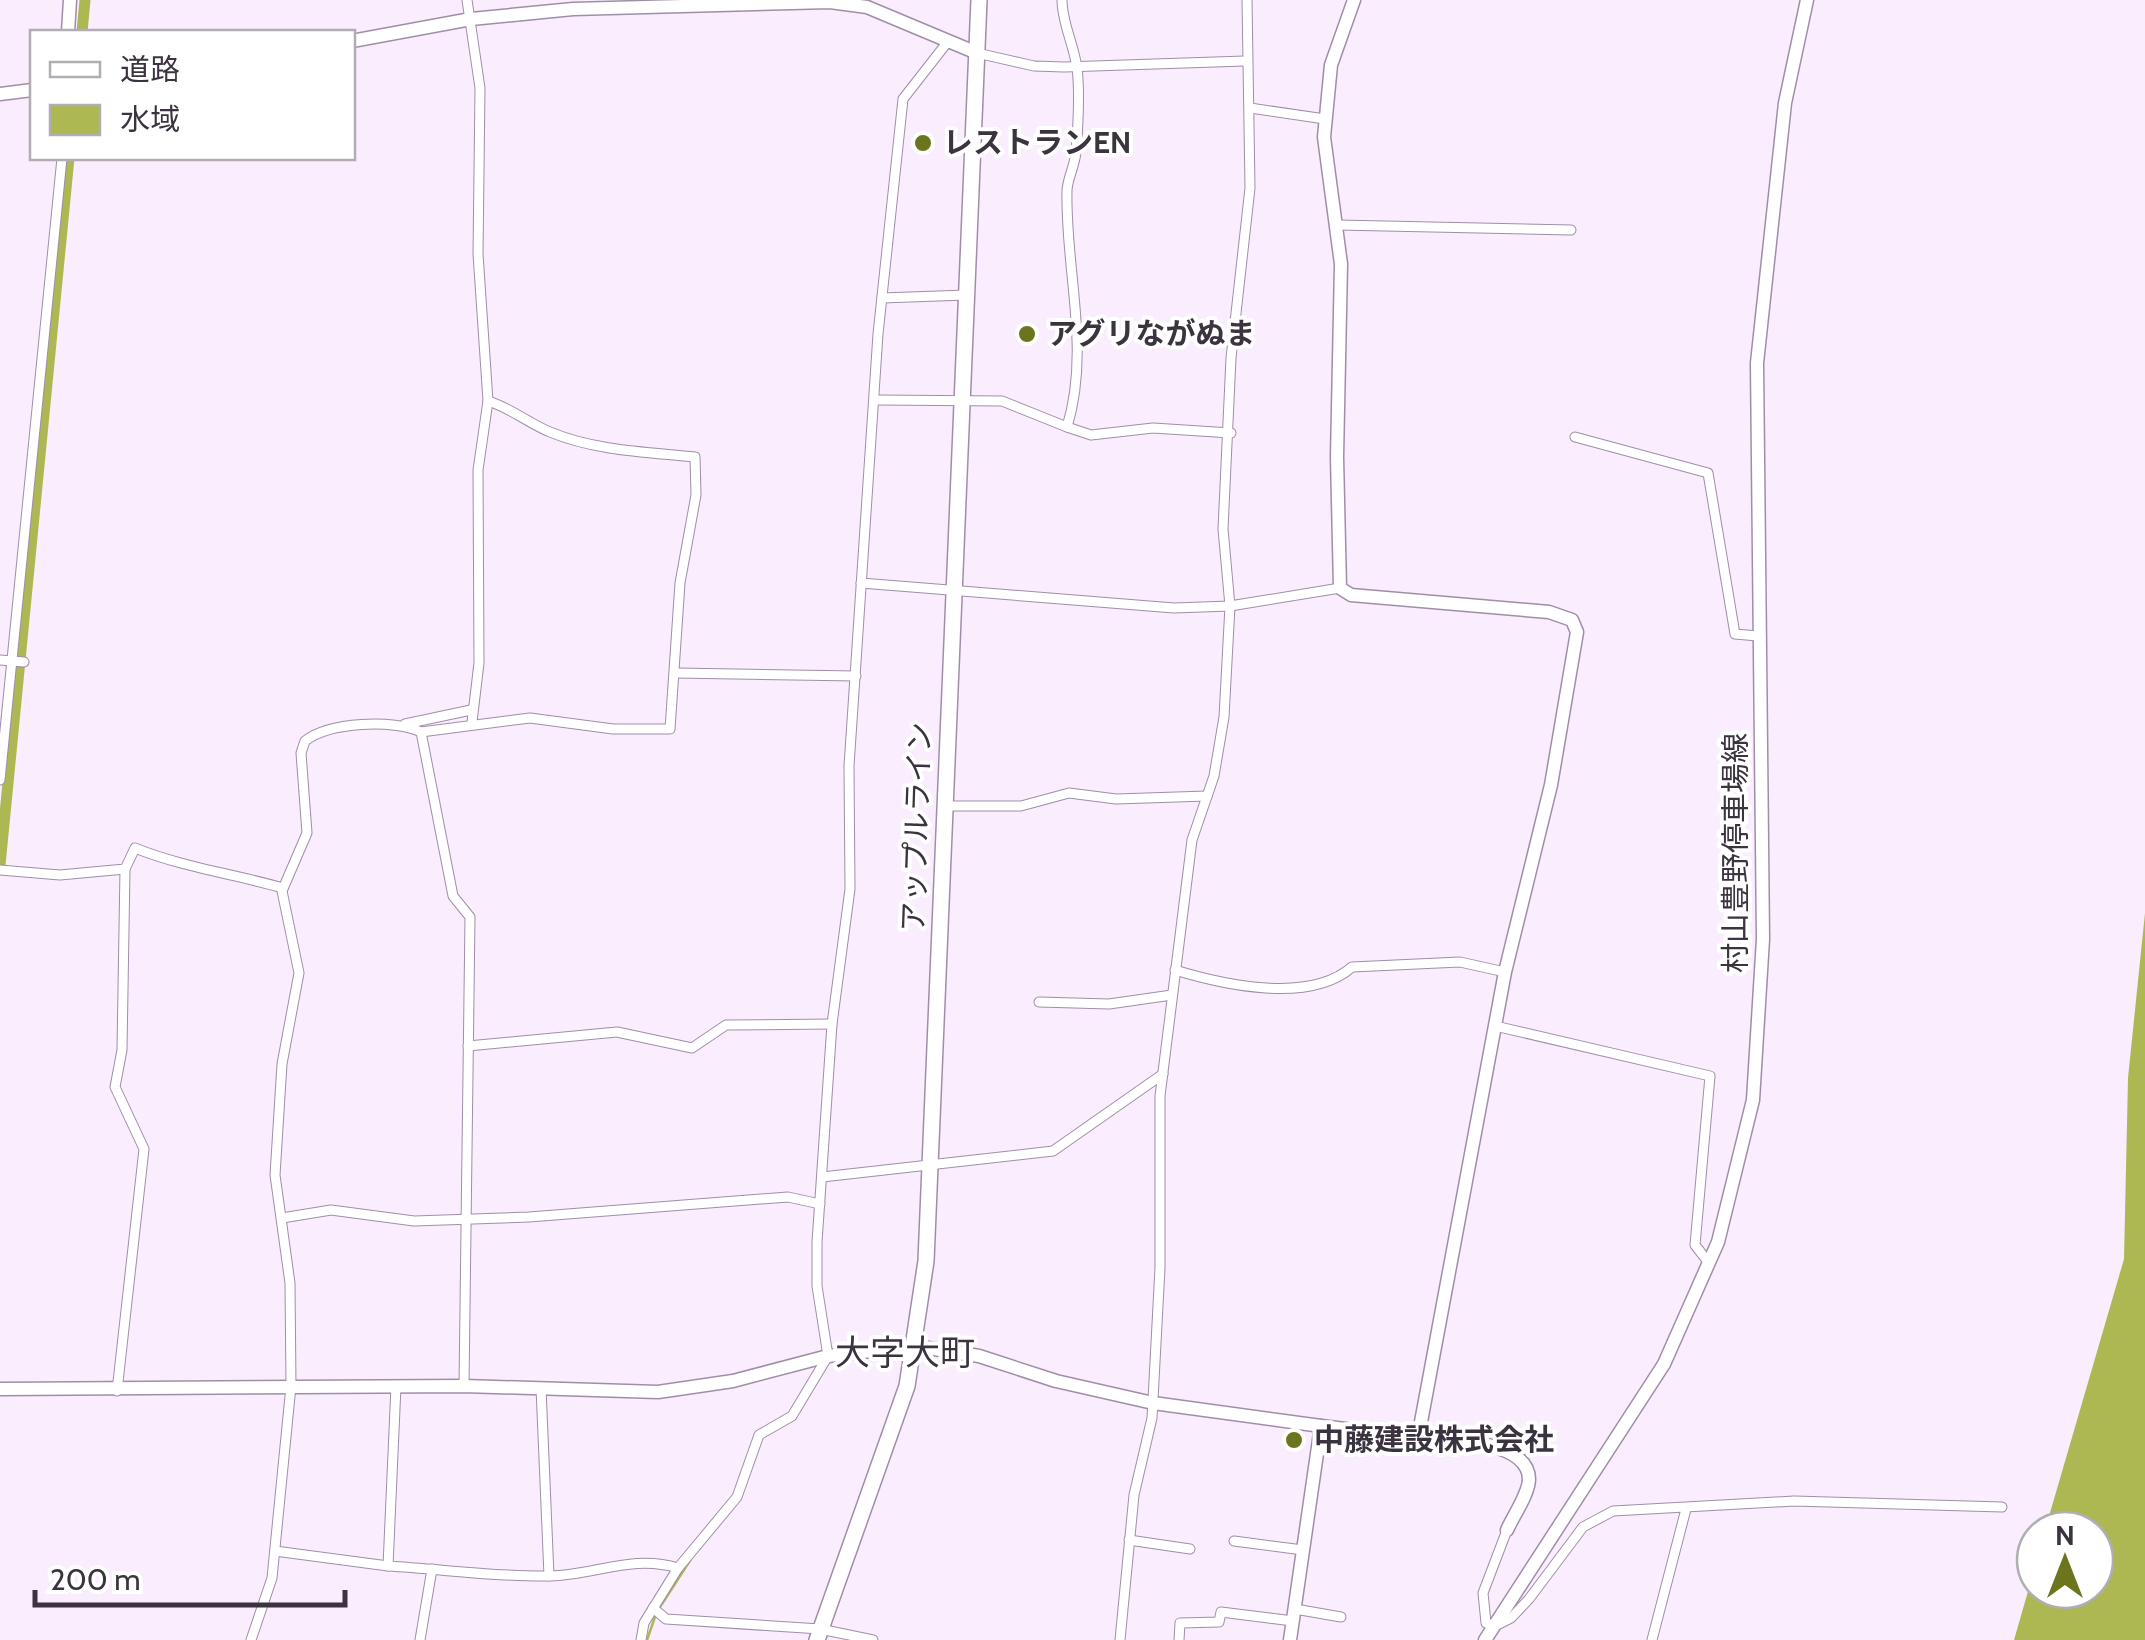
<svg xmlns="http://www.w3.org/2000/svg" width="2145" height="1640" font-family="Cabin,'Noto Sans JP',sans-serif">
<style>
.water{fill:#adb853}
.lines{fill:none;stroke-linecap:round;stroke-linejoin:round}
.stream{stroke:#adb853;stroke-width:2.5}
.canal{stroke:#adb853;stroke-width:11}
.street-casing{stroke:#a08ea9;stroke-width:11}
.secondary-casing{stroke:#a08ea9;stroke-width:15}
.highway-casing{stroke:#a08ea9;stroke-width:18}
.street{stroke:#fff;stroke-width:9}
.secondary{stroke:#fff;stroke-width:12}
.highway{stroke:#fff;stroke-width:15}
.poi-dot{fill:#6c741d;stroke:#fff;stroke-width:4}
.labels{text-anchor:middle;stroke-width:8;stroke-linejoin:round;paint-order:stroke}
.poi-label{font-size:30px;font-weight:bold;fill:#3b333f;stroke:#fff;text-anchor:start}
.street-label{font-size:30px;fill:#3b333f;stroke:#fff}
.quarter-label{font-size:35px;fill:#3b333f;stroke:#fff}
</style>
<rect width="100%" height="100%" fill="#f9edfe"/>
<!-- water -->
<path class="water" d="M2145,913V1640H2014L2035,1567V1590H2095V1530H2045L2124,1259L2128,1078Z"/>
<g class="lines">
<!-- stream -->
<g class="stream">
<path d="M788,1423L795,1419"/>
<path d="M660,1607L691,1559"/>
<path d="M647,1640L656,1614"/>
</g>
<!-- canal -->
<g class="canal">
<path d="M82,32L85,0"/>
<path d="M0,865L69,158"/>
</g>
<!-- street casing -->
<g class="street-casing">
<g id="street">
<path d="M467,0L480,88L478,254L488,401L478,470L479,663L472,722"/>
<path d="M977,53L1034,66L1064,67L1245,61"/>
<path d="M1250,108L1325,119"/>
<path d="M1338,225L1571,230"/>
<path d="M882,298L966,295"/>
<path d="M877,400L1002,401L1067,427C1091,348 1065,270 1067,190C1068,177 1075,165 1076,152C1078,127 1080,92 1077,68C1074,45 1062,23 1062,0"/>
<path d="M1067,427L1091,435L1153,428L1231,433"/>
<path d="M1575,437L1708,473L1735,634L1758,636"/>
<path d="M861,583L1174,608L1230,606L1340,588"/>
<path d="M0,660L24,662"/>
<path d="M676,673L856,676"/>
<path d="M405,724L471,710"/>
<path d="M421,732L453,896L470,917L464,1386"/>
<path d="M0,780L62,158"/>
<path d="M946,806H1021L1069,793L1116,799L1207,796"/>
<path d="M0,870L60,875L125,869L135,848C182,867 234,874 283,888"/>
<path d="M1175,970C1224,985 1310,1004 1352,967L1460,962L1505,972"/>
<path d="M1039,1002L1109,1004L1172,995"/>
<path d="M1495,1026L1710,1076L1695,1245L1709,1263"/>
<path d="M468,1046L617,1032L692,1048L726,1025L832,1024"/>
<path d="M822,1177L1053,1151L1163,1074"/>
<path d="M282,1218L331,1210L414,1221L529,1217L788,1197L820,1204"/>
<path d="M396,1386L388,1566C441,1569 496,1577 550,1576C596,1575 632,1554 678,1568"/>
<path d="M541,1388L549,1576"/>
<path d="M117,1391L144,1149L115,1087L122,1050L125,869"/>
<path d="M1507,1530L1483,1593L1486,1623L1495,1626L1511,1618L1529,1599L1583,1527L1613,1511L1794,1501L2002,1507"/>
<path d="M1129,1540L1190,1549"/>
<path d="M1234,1541L1303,1550"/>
<path d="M275,1551L388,1566"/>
<path d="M653,1608L666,1619L820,1629L873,1640"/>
<path d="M1295,1609L1341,1617"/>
<path d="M251,1640L272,1578L291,1386L290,1283L275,1175L282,1064L299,973L282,891L307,833L301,753L305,741C329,722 394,719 421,732L530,718L613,729H670L680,583L696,495L695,457C646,452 596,451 550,432C528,423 511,408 488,401"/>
<path d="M420,1640L432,1569"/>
<path d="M641,1640L644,1623L678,1568L737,1497L759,1435L792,1416L828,1356L817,1286V1242L832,1024L850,889L849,766L878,334L903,99L946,44"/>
<path d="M1120,1640L1134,1495L1152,1418L1160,1268V1096L1192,840L1214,776L1224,717L1230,606L1223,529L1231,358L1250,188L1247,0"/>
<path d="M1179,1640L1180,1623L1219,1622L1221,1612L1293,1621"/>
<path d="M1652,1640L1686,1509"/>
</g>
</g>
<!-- secondary casing -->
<g class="secondary-casing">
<g id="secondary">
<path d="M68,32L70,0"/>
<path d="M352,41L471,19L573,9L830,2L867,7L977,53"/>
<path d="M0,94L32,90"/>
<path d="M0,1389L464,1386L658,1392L733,1381L828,1356L915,1346L979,1356L1056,1381L1153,1403L1321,1426"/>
<path d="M1418,1438C1446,1440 1528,1439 1529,1479C1529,1494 1513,1516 1507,1530"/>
<path d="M1290,1640L1321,1426L1418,1438L1505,972L1551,785L1577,632L1572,620L1549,612L1351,595L1340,588L1337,457L1341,264L1324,137L1331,65L1354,0"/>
<path d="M1485,1640L1664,1364L1718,1242L1753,1100L1763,939L1757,363L1785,103L1807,0"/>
</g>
</g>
<!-- highway casing -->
<g class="highway-casing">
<path id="highway" d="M817,1640L907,1386L926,1261L979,0"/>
</g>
<!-- street -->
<use href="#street" class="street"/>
<!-- secondary -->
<use href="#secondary" class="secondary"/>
<!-- highway -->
<use href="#highway" class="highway"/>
</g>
<!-- markers -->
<g class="poi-dot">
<circle cx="923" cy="143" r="10"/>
<circle cx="1027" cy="334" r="10"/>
<circle cx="1294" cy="1440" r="10"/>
</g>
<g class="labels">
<!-- poi labels -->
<g class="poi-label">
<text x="943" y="153">レストランEN</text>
<text x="1047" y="344">アグリながぬま</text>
<text x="1314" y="1450">中藤建設株式会社</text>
</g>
<!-- street labels -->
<g class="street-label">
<text transform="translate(917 827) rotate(-88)" y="10">アップルライン</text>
<text transform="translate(1736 853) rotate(-90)" y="10">村山豊野停車場線</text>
</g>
<!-- quarter labels -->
<g class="quarter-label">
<text x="905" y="1365">大字大町</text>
</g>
</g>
<!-- legend -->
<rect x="30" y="30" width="325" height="130" fill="#ffffff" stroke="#b1adb2" stroke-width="2.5"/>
<rect x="50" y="62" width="50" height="15" fill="#ffffff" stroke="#b1adb2" stroke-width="2.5"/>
<text x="120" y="80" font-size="30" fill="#3b333f">道路</text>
<rect x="50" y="105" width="50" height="30" fill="#adb853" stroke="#b1adb2" stroke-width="2.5"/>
<text x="120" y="130" font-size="30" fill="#3b333f">水域</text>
<!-- north arrow -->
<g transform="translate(2065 1560)"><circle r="48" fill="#ffffff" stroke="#b1adb2" stroke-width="2.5"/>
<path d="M0-8L18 38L0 25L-18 38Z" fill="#6c741d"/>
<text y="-15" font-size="28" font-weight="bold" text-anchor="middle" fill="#3b333f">N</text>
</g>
<!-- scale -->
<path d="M35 1590v15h310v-15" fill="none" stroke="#3b333f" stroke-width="5"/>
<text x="50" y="1590" font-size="30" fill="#3b333f" stroke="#ffffff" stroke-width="8" paint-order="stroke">200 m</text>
</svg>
